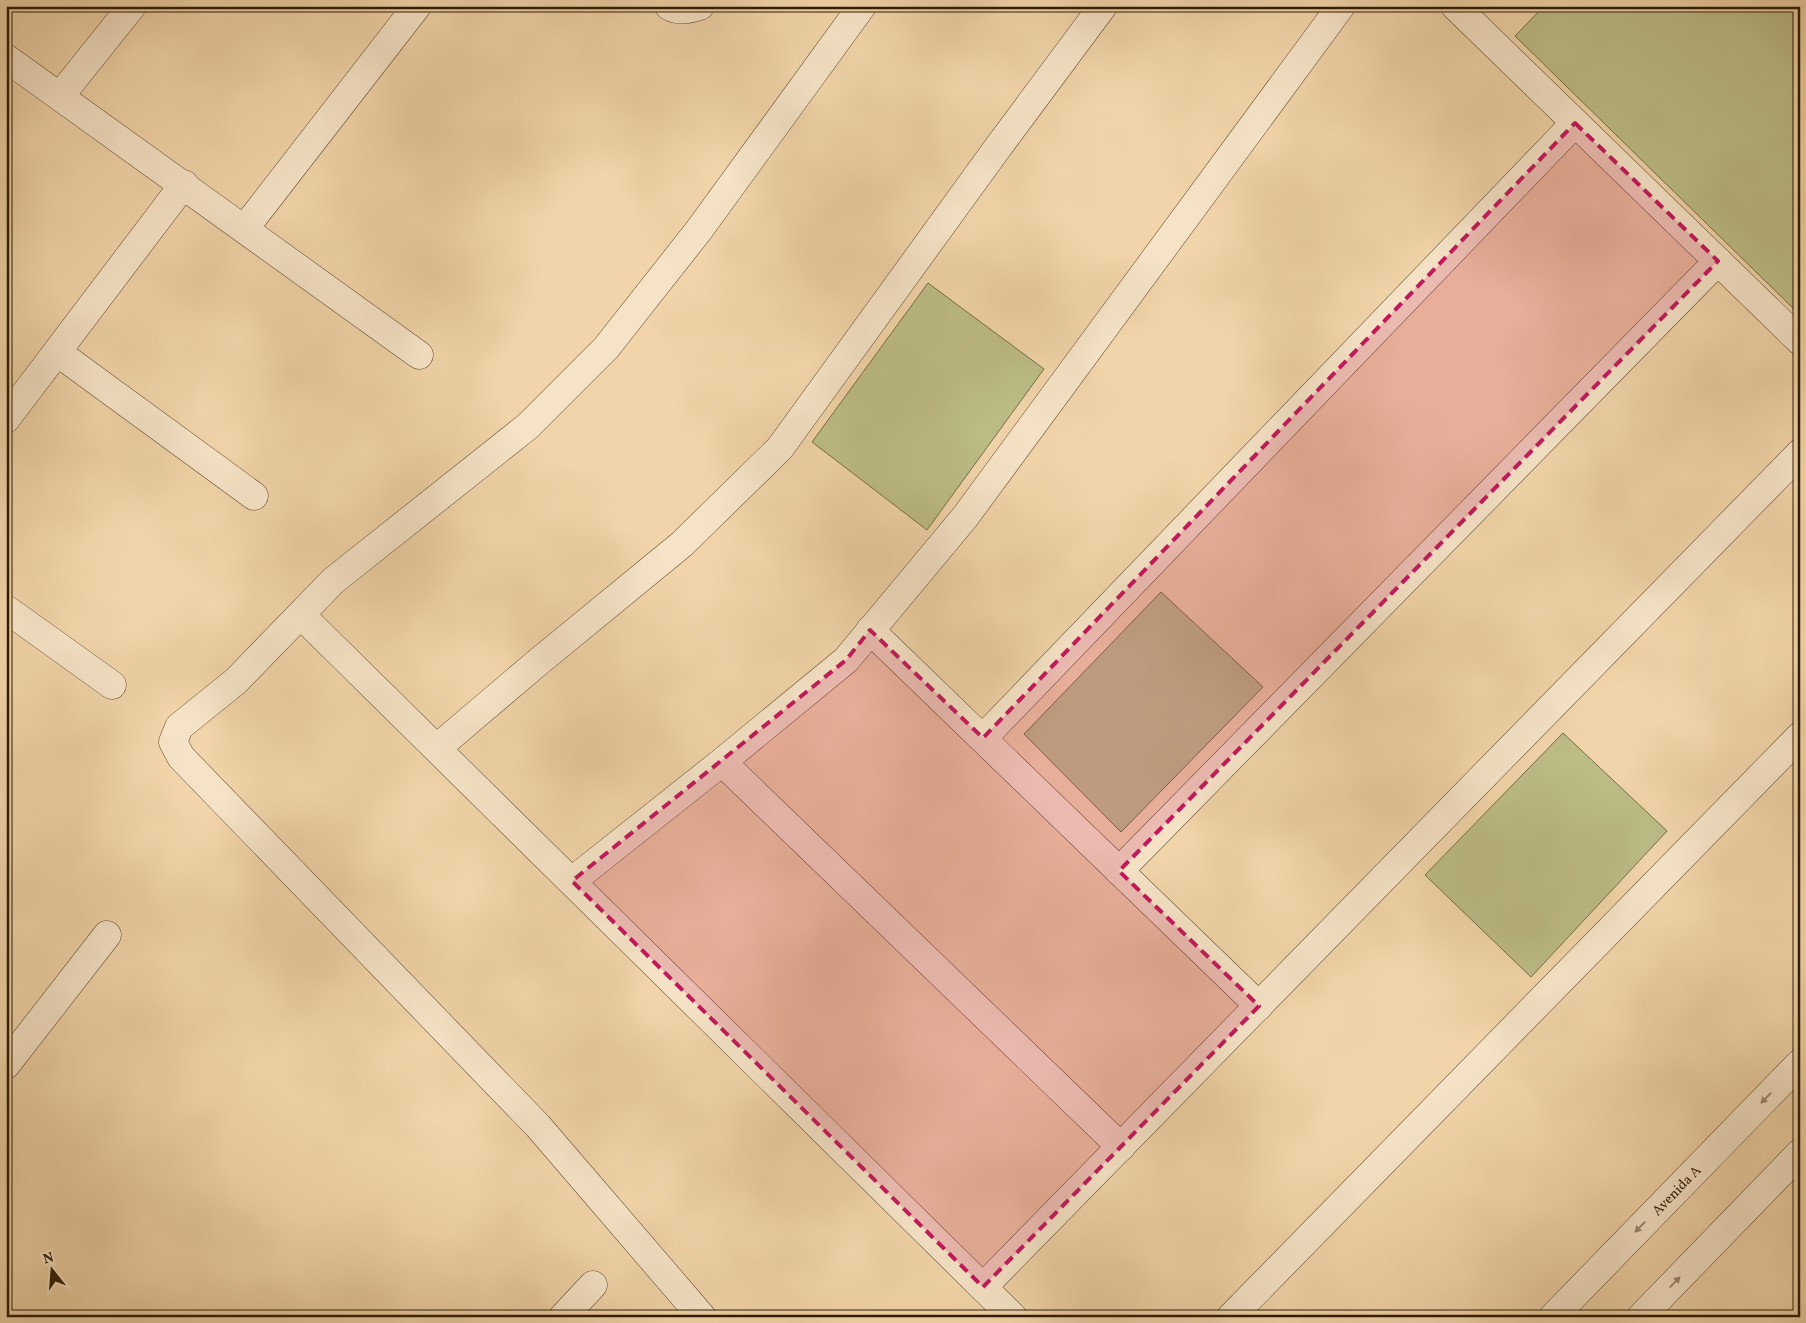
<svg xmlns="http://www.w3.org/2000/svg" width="1806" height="1323" font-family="Vollkorn,serif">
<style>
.green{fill:#bcbc87;stroke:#756c45}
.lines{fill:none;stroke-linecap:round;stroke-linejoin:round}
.minor-casing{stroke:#5f4a2c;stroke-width:29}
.minor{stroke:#f6e3c7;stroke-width:28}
.oneway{fill:#9c896f}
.marked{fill:#c2185b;fill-opacity:0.2;stroke:#c2185b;stroke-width:4;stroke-dasharray:10 6;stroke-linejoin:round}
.labels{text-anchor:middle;stroke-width:4;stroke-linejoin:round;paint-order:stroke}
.street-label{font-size:14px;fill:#2e1c03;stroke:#f6e3c7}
</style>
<rect width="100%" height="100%" fill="#f1d4a9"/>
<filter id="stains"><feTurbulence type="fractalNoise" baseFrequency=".004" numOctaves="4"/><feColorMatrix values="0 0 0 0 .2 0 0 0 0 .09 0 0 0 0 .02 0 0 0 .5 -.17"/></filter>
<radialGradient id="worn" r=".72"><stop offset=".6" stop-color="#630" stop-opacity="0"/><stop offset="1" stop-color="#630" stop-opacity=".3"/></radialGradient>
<!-- green -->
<g class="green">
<path d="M1544,6H1791L1800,15V315L1515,36Z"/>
<path d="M928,283L1044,369L927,530L812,442Z"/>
<path d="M1161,592L1263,687L1121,832L1024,734Z"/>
<path d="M1563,733L1667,831L1531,977L1425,875Z"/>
</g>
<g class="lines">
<!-- minor casing -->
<g class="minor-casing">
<g id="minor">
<path d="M669,6C678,12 691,9 700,6"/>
<path d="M1455,6L1800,341"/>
<path d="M6,58L419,355"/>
<path d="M60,96L132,6"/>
<path d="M245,228L417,6"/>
<path d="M57,352L254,496"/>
<path d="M6,419L184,184"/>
<path d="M6,609L112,685"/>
<path d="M301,615L1013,1317"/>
<path d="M870,630L1259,1006"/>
<path d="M983,738L1575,123"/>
<path d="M437,748L537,663L682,544L780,448L996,150L1103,6"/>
<path d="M722,762L1121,1147"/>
<path d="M1119,871L1718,261"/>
<path d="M572,881L722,762L846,660L965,517L1341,6"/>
<path d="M6,1065L107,935"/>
<path d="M983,1287L1800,453"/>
<path d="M563,1317L593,1285"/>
<path d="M702,1317L538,1126L181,757L173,742L179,727L236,681L333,581L528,426L606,348L699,230L862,6"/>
<path d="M1231,1317L1800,736"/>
<path d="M1553,1317L1800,1063"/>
<path d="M1641,1317L1800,1153"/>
</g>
</g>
<!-- minor -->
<use href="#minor" class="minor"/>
</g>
<!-- one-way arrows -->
<defs><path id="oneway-solid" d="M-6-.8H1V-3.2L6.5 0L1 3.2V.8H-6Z" transform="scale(1.25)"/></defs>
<g class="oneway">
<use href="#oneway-solid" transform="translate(1766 1098) rotate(134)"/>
<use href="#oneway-solid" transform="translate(1640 1227) rotate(134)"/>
<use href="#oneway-solid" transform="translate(1675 1282) rotate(-46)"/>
</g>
<!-- marked area -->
<path class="marked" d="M1575,123L1718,261L1119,871L1259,1006L983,1287L572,881L846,660L870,630L983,738Z"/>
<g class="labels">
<!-- street labels -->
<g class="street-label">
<text transform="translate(1676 1190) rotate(-46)" y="5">Avenida A</text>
</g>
</g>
<!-- margin -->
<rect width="1806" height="1323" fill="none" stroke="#f1d4a9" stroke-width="25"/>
<rect x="8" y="8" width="1791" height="1308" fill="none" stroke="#2e1c03" stroke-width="2.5"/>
<rect x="12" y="12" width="1781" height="1298" fill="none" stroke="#2e1c03"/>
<!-- north arrow -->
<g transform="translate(52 1270) rotate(343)" stroke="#f6e3c7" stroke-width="4" paint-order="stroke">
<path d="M0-4L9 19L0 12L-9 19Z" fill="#2e1c03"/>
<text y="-8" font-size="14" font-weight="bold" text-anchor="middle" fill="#2e1c03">N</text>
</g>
<rect width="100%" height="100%" filter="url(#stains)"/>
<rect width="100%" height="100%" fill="url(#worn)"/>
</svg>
